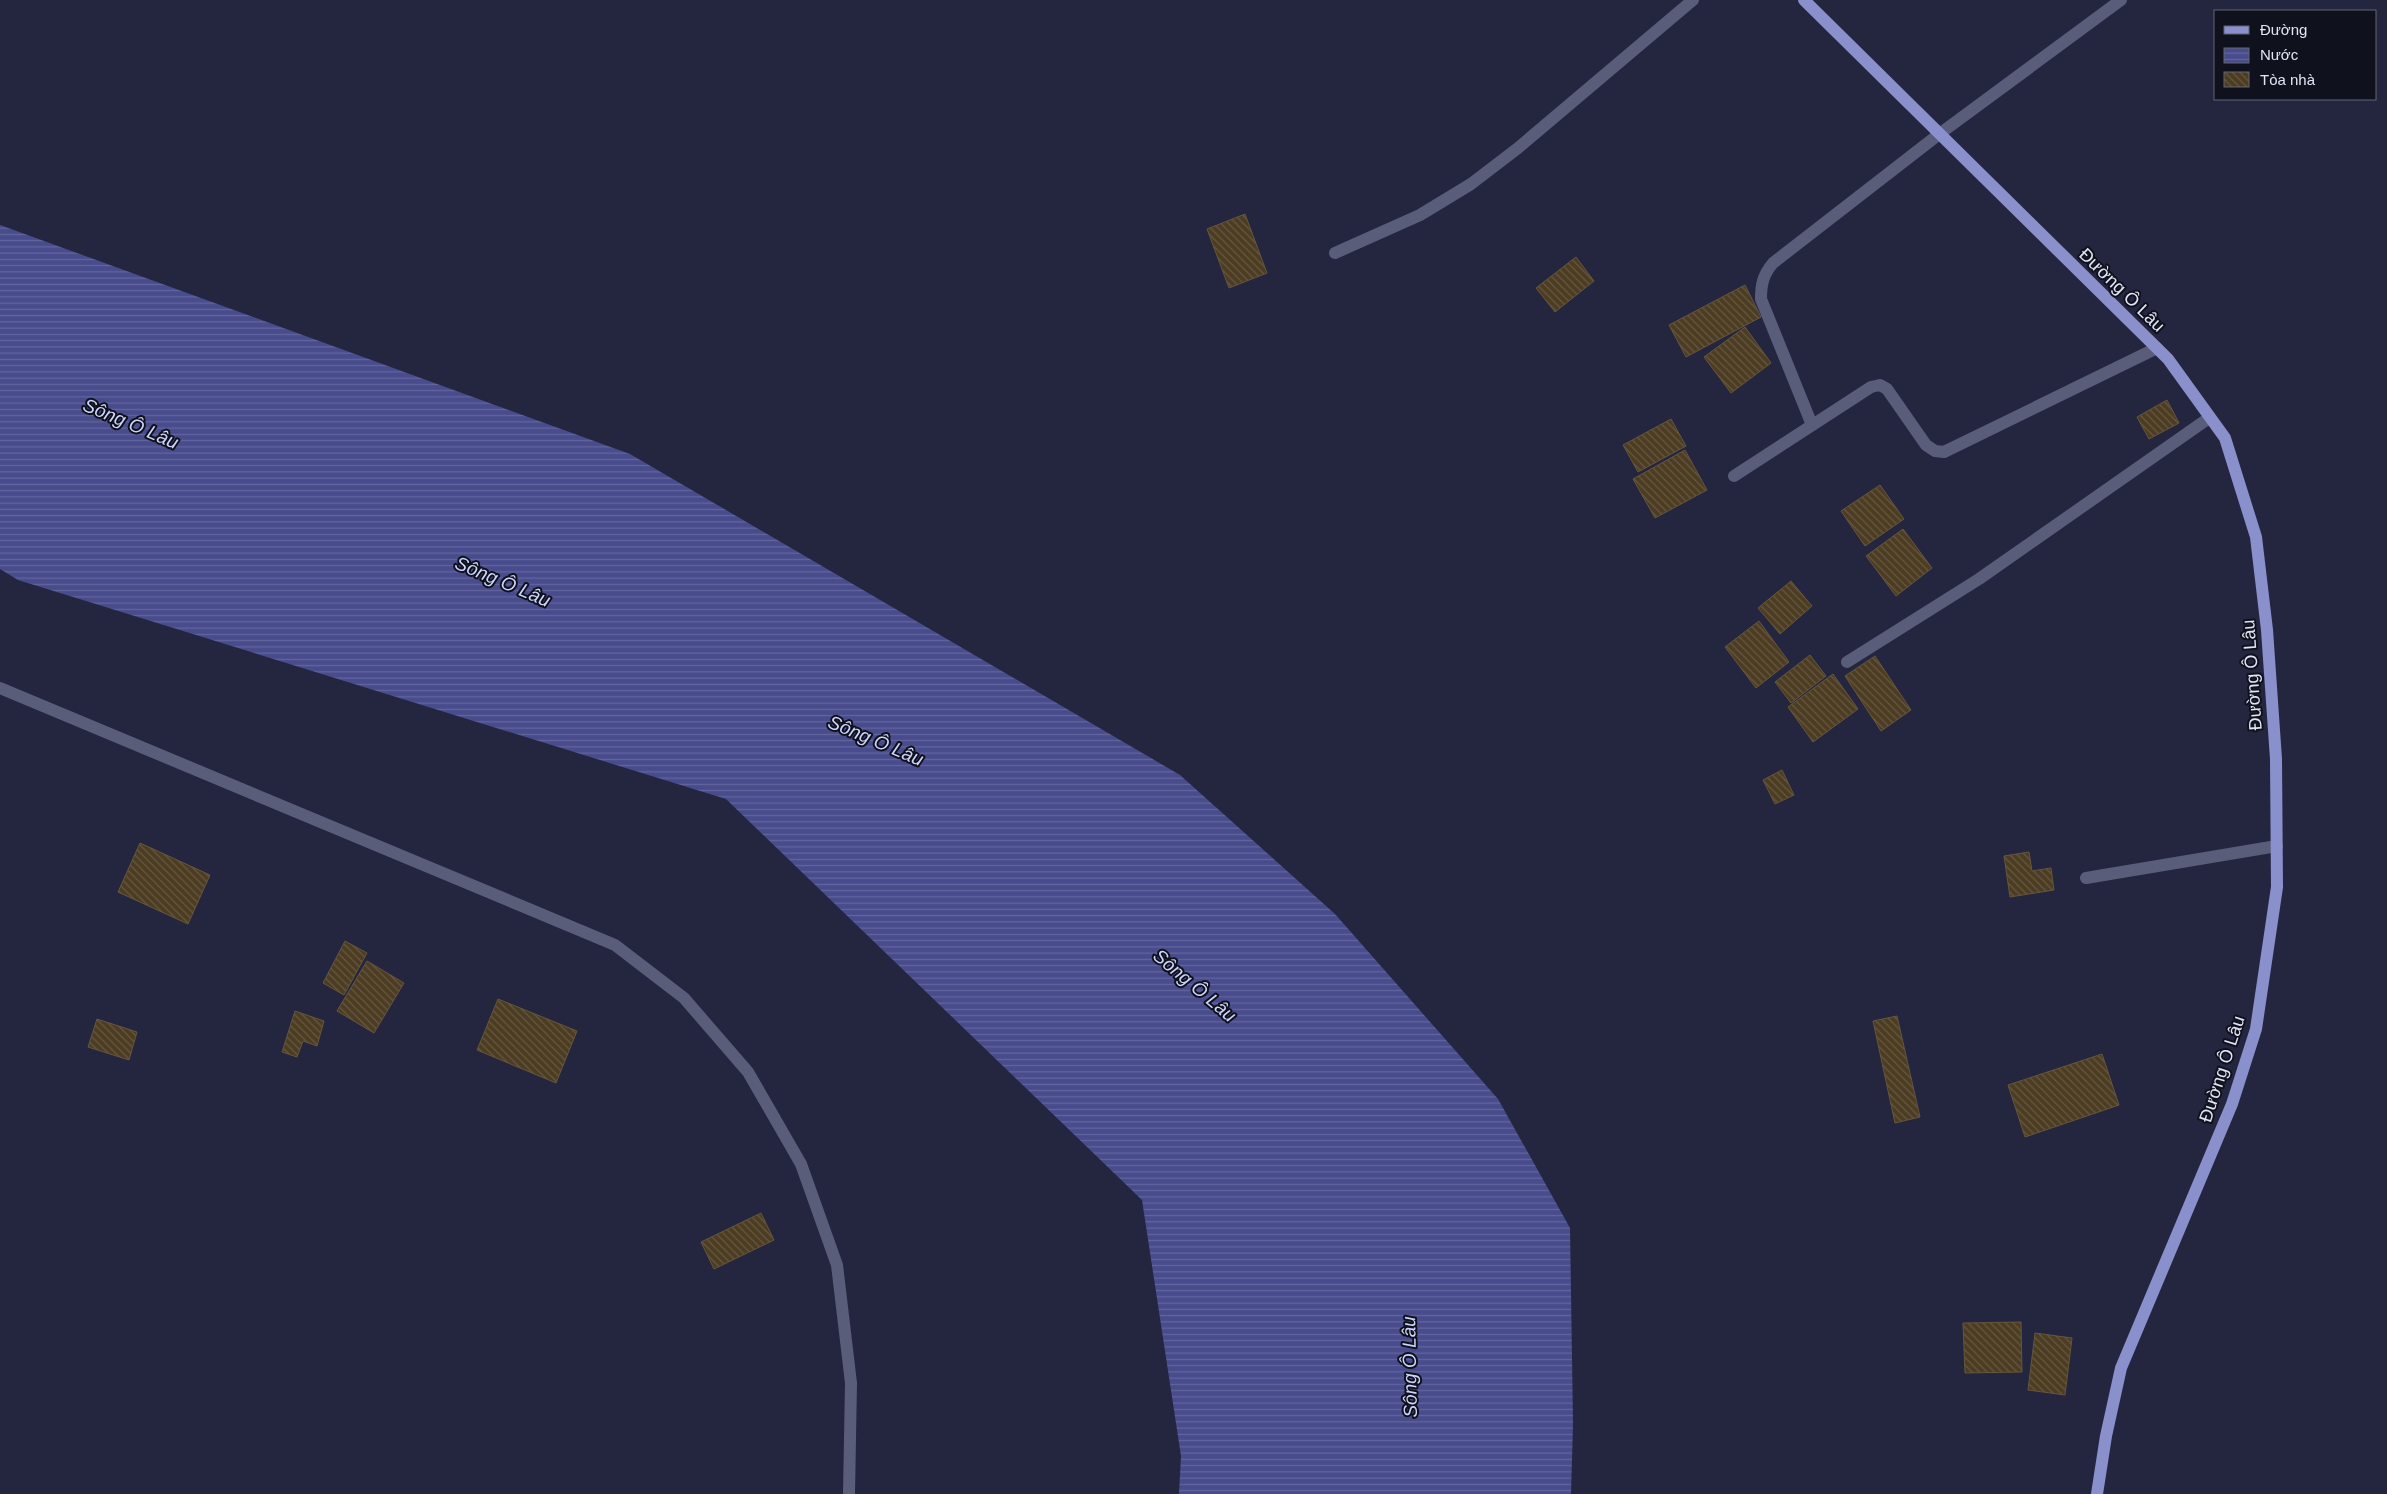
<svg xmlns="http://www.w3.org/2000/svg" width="2387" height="1494" font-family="Arial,sans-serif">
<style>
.water{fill:url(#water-rules)}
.building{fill:url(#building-back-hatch);stroke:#66563a}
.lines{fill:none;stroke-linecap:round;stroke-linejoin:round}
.minor{stroke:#5a5d7a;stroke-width:12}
.major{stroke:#8a90cc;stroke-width:12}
.labels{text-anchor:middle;stroke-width:4;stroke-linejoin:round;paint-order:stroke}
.street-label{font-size:18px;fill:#e1e4f5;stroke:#0f111c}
.water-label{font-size:19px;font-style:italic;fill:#cfd4fb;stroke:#0f111c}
</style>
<defs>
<pattern id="water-rules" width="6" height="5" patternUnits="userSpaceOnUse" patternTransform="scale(1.25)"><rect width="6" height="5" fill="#494c8c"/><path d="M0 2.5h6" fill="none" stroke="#63669d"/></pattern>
<pattern id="building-back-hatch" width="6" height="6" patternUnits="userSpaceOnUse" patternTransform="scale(1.25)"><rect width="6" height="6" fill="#4c3c21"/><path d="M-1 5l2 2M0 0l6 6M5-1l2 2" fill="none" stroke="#665842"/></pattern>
</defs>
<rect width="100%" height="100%" fill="#242640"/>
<!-- water -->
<path class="water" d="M0,225L630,454L1180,775L1335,914L1498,1099L1570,1228L1573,1423L1571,1494H1179L1181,1456L1142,1200L726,799L18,580L0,569Z"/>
<!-- building -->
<g class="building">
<path d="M1245,214L1267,273L1229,288L1207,229Z"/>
<path d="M1576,257L1594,281L1555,312L1536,288Z"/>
<path d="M1745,285L1761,317L1686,357L1669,325Z"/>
<path d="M1745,327L1771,363L1731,393L1704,357Z"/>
<path d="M2167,400L2179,423L2149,439L2137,417Z"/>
<path d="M1671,419L1686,446L1638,472L1623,445Z"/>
<path d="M1685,450L1707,490L1655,518L1633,479Z"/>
<path d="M1880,485L1904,519L1865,546L1841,511Z"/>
<path d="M1903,529L1932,568L1896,596L1866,556Z"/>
<path d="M1791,581L1812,606L1780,634L1758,608Z"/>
<path d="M1759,621L1789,662L1756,688L1725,647Z"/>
<path d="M1810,655L1826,676L1791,703L1775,682Z"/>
<path d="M1875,656L1911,710L1881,731L1845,676Z"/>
<path d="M1833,674L1858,709L1813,742L1788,707Z"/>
<path d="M1782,770L1794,795L1775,804L1763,780Z"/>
<path d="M140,843L210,875L188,924L118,892Z"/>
<path d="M2029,852L2032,871L2051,868L2054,890L2010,897L2004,856Z"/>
<path d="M345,941L367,953L344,995L323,983Z"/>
<path d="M367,961L404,983L374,1033L337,1011Z"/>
<path d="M498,999L577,1031L556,1083L477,1050Z"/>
<path d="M295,1011L324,1021L317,1046L303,1041L297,1057L282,1052Z"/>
<path d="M1897,1016L1920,1117L1895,1123L1873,1021Z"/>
<path d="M97,1019L137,1032L129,1060L88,1047Z"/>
<path d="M2102,1054L2119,1105L2025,1137L2008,1085Z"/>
<path d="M761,1213L774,1240L714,1269L701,1242Z"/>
<path d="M2021,1322L2022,1372L1965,1373L1963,1323Z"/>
<path d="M2035,1333L2072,1338L2065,1395L2028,1390Z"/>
</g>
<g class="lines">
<!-- minor -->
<g class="minor">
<path d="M1335,253L1420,215L1471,184L1518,148L1693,0"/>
<path d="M1812,425L1761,299C1761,284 1763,275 1773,263L1938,135L2121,0"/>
<path d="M1734,476L1871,387L1880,385L1887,389L1926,445L1935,451L1944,452L2157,348"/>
<path d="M1847,662L1979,579L2209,418"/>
<path d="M0,688L615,945L684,998L748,1072L801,1164L837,1265L851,1383L849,1494"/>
<path d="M2086,878L2277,846"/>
</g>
<!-- major -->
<path class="major" d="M1804,0L2168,359L2225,438L2256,537L2267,630L2276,759L2277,887L2256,1029L2232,1104L2121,1368L2106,1436L2097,1494"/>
</g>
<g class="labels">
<!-- street labels -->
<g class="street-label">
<text transform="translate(2122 290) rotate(44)" y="6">Đường Ô Lâu</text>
<text transform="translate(2252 675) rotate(-94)" y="6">Đường Ô Lâu</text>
<text transform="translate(2222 1069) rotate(-72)" y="6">Đường Ô Lâu</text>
</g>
<!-- water labels -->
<g class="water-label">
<text transform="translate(131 423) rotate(23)" y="7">Sông Ô Lâu</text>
<text transform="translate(503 581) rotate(23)" y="7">Sông Ô Lâu</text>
<text transform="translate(876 740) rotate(23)" y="7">Sông Ô Lâu</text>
<text transform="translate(1195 985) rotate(40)" y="7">Sông Ô Lâu</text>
<text transform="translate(1409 1367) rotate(-91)" y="7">Sông Ô Lâu</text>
</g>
</g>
<!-- legend -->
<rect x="2214" y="10" width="162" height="90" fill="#0f111c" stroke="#636573"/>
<rect x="2224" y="26" width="25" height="8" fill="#8a90cc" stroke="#636573"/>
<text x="2260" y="35" font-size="15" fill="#e1e4f5">Đường</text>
<rect x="2224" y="48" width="25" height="15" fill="url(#water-rules)" stroke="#636573"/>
<text x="2260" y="60" font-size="15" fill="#e1e4f5">Nước</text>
<rect x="2224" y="72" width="25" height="15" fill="url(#building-back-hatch)" stroke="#636573"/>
<text x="2260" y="85" font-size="15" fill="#e1e4f5">Tòa nhà</text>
</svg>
